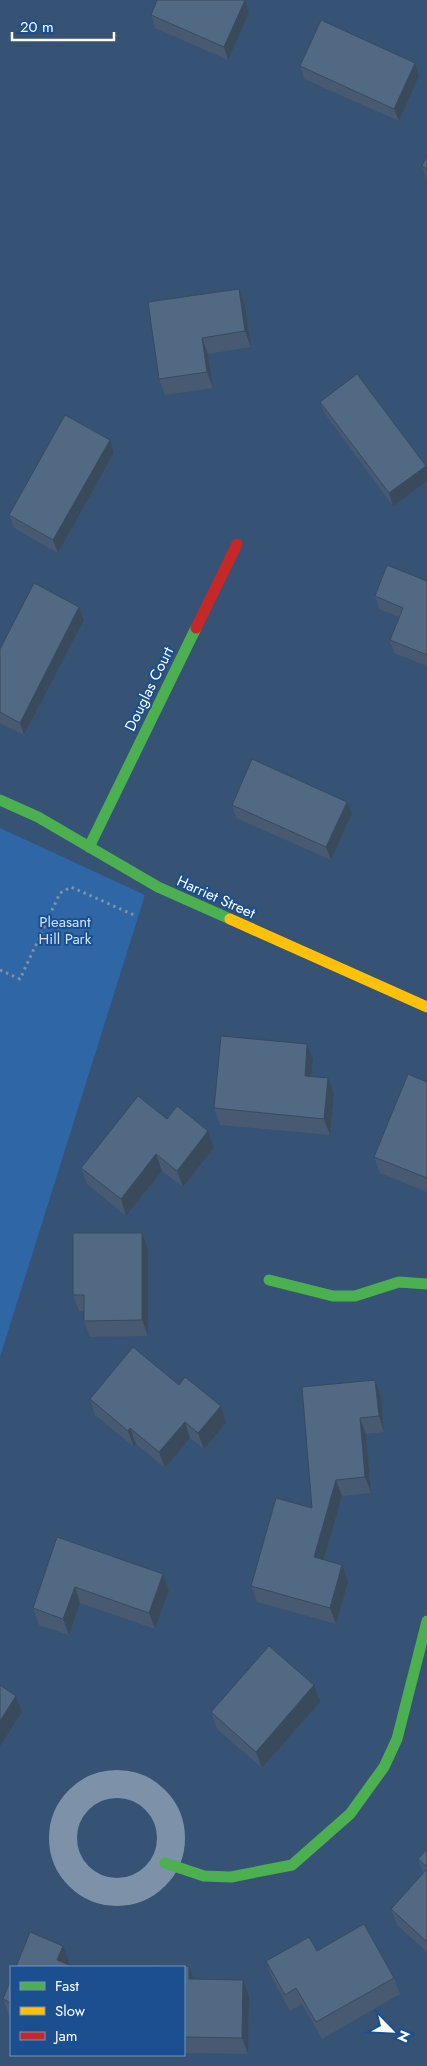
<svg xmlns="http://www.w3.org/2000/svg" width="427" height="2066" font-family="Jost,sans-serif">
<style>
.green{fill:#2f66a5}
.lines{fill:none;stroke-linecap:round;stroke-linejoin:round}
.path{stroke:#7d92a8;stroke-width:3;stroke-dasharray:2.5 4;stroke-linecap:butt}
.street{stroke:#7d92a8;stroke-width:28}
.fast{stroke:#4caf50;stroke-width:11}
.slow{stroke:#ffc107;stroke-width:11}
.jam{stroke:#c62828;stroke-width:11}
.wall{fill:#475a72}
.shaded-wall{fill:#394a5c}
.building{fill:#526984;stroke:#394a5c}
.labels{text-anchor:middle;stroke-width:4;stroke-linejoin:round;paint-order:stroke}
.street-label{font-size:15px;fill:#fff;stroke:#1b4f8f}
.park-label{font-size:15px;fill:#cfe3fa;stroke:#1b4f8f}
</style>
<rect width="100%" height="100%" fill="#365274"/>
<!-- green -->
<path class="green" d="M0,828L145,895L0,1357Z"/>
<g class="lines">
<!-- path -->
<path class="path" d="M0,970L20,979L60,893L71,887L134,915"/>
<!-- street -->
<circle class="street" cx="117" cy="1838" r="54"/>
<!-- fast -->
<g class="fast">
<path d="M0,800L38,817L158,887L230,919"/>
<path d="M89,847L196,628"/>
<path d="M269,1280L333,1296H355L399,1282L427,1284"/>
<path d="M165,1863L204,1876L231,1877L292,1865L350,1814L384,1767L397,1739L427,1621"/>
</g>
<!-- slow -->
<path class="slow" d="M230,919L427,1007"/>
<!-- jam -->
<path class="jam" d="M196,628L237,544"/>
</g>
<!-- wall -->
<g class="wall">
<path d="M245,0L249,13L228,60L155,28L151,15Z"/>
<path d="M415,63L419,76L399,121L304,79L300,66Z"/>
<path d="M427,155V179L422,166Z"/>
<path d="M239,289L245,305L251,347L208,354L213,388L165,395L159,379Z"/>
<path d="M357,374L393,506L325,414L320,402Z"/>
<path d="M114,453L58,553L14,528L9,515Z"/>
<path d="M427,581V666L394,653L390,640L399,617L379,609L375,596Z"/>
<path d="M79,607L84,620L24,735L0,723V649Z"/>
<path d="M347,802L352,814L331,860L236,818L232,805Z"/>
<path d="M307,1044L313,1060L312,1076L334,1094L330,1135L220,1125L214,1108Z"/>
<path d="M427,1082V1192L380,1173L374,1157Z"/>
<path d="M167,1119L208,1131L214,1148L183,1187L162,1171L126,1216L87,1184L81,1168Z"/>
<path d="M142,1233L148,1249V1336L90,1337L84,1321V1311H79L73,1295Z"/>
<path d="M375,1380L381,1397L384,1432L366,1434L371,1493L342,1496L324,1560L348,1582L336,1624L257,1602L251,1586L312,1508Z"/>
<path d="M179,1385L221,1406L226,1423L204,1449L190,1438L165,1468L136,1444L134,1447L95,1415L90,1399Z"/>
<path d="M57,1537L163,1574L169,1590L155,1629L80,1603L69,1635L39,1625L33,1608Z"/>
<path d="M320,1702L262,1768L217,1729L211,1712Z"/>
<path d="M427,1849V1952L397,1925L391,1909L423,1873L418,1859Z"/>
<path d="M317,1951L394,1978L400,1994L322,2039L302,2004L290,2011L272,1978L266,1961Z"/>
<path d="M184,1967L193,1979L243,1980L249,1996L248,2054L184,2053Z"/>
<path d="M11,1979V2017L9,2016L3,1999Z"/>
</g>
<!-- shaded-wall -->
<g class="shaded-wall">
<path d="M245,0L249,13L228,60L224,47Z"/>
<path d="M415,63L419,76L399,121L394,109Z"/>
<path d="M239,289L245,305L251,347L245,331Z"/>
<path d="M202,338L208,354L213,388L207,372Z"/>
<path d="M110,440L114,453L58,553L53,540Z"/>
<path d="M426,466L427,469V481L393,506L389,493Z"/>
<path d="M79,607L84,620L24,735L20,723Z"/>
<path d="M347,802L352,814L331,860L326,847Z"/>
<path d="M307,1044L313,1060L310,1092L305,1076Z"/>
<path d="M328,1078L334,1094L330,1135L324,1119Z"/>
<path d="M208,1131L214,1148L183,1187L177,1171Z"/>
<path d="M156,1154L162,1171L126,1216L121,1199Z"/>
<path d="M142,1233L148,1249V1336L142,1320Z"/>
<path d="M375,1380L381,1397L384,1432L379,1416Z"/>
<path d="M221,1406L226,1423L204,1449L198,1433Z"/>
<path d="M360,1418L366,1434L371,1493L365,1477Z"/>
<path d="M185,1422L190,1438L165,1468L159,1452Z"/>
<path d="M130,1428L136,1444L134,1447L128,1431Z"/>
<path d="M336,1480L342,1496L320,1573L314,1557Z"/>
<path d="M342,1565L348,1582L336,1624L330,1608Z"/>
<path d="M163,1574L169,1590L155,1629L149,1613Z"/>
<path d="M75,1587L80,1603L69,1635L63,1619Z"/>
<path d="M314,1685L320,1702L262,1768L256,1752Z"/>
<path d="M16,1696L22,1712L0,1746V1721Z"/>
<path d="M63,1946L69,1962L67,1967L57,1960Z"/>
<path d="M189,1966L195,1983L189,1979Z"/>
<path d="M243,1980L249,1996L248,2054L242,2038Z"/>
</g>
<!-- building -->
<g class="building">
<path d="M157,0H245L224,47L151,15Z"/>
<path d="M321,20L415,63L394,109L300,66Z"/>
<path d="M427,155V169L422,166Z"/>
<path d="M239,289L245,331L202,338L207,372L159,379L148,302Z"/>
<path d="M357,374L426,466L389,493L320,402Z"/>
<path d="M65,415L110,440L53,540L9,515Z"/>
<path d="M387,565L427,581V655L390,640L403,608L375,596Z"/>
<path d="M34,583L79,607L20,723L0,712V649Z"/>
<path d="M252,759L347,802L326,847L232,805Z"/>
<path d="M221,1036L307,1044L305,1076L328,1078L324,1119L214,1108Z"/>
<path d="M408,1074L427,1082V1178L374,1157Z"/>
<path d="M138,1096L167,1119L177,1106L208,1131L177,1171L156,1154L121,1199L81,1168Z"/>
<path d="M73,1233H142V1320L84,1321V1295H73Z"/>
<path d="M133,1347L179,1385L185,1377L221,1406L198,1433L185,1422L159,1452L130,1428L128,1431L90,1399Z"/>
<path d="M375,1380L379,1416L360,1418L365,1477L336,1480L314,1557L342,1565L330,1608L251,1586L276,1498L312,1508L302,1387Z"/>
<path d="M57,1537L163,1574L149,1613L75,1587L63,1619L33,1608Z"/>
<path d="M269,1646L314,1685L256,1752L211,1712Z"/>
<path d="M0,1685L16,1696L0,1721Z"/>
<path d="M427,1849V1867L418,1859Z"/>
<path d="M427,1869V1942L391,1909Z"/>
<path d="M364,1924L394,1978L316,2022L296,1988L285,1995L266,1961L309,1937L317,1951Z"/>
<path d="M30,1932L63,1946L57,1960L74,1967H16Z"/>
<path d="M154,1966H189V1979L243,1980L242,2038L184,2037V1967H154Z"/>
<path d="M11,1979V2003L3,1999Z"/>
</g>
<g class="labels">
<!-- street labels -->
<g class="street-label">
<text transform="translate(149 689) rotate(-64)" y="5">Douglas Court</text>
<text transform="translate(216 897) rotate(24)" y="5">Harriet Street</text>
</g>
<!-- park labels -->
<g class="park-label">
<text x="65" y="927">Pleasant<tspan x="65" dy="17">Hill Park</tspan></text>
</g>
</g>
<!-- legend -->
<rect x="10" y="1966" width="175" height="90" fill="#1b4f8f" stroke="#7695bc"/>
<rect x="20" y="1982" width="25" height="8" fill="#4caf50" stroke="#7695bc"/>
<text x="55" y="1991" font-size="15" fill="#ffffff">Fast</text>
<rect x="20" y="2007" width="25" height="8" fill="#ffc107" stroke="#7695bc"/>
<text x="55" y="2016" font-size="15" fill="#ffffff">Slow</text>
<rect x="20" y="2032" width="25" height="8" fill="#c62828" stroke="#7695bc"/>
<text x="55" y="2041" font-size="15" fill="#ffffff">Jam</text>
<!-- north arrow -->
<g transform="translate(392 2031) rotate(114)" stroke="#1b4f8f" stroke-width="4" paint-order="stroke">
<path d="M0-4L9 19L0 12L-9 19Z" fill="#ffffff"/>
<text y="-8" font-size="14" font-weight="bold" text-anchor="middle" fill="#ffffff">N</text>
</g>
<!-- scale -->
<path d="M12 32v8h102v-8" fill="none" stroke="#ffffff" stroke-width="2.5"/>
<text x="20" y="32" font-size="15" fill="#ffffff" stroke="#1b4f8f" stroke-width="4" paint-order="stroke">20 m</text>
</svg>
